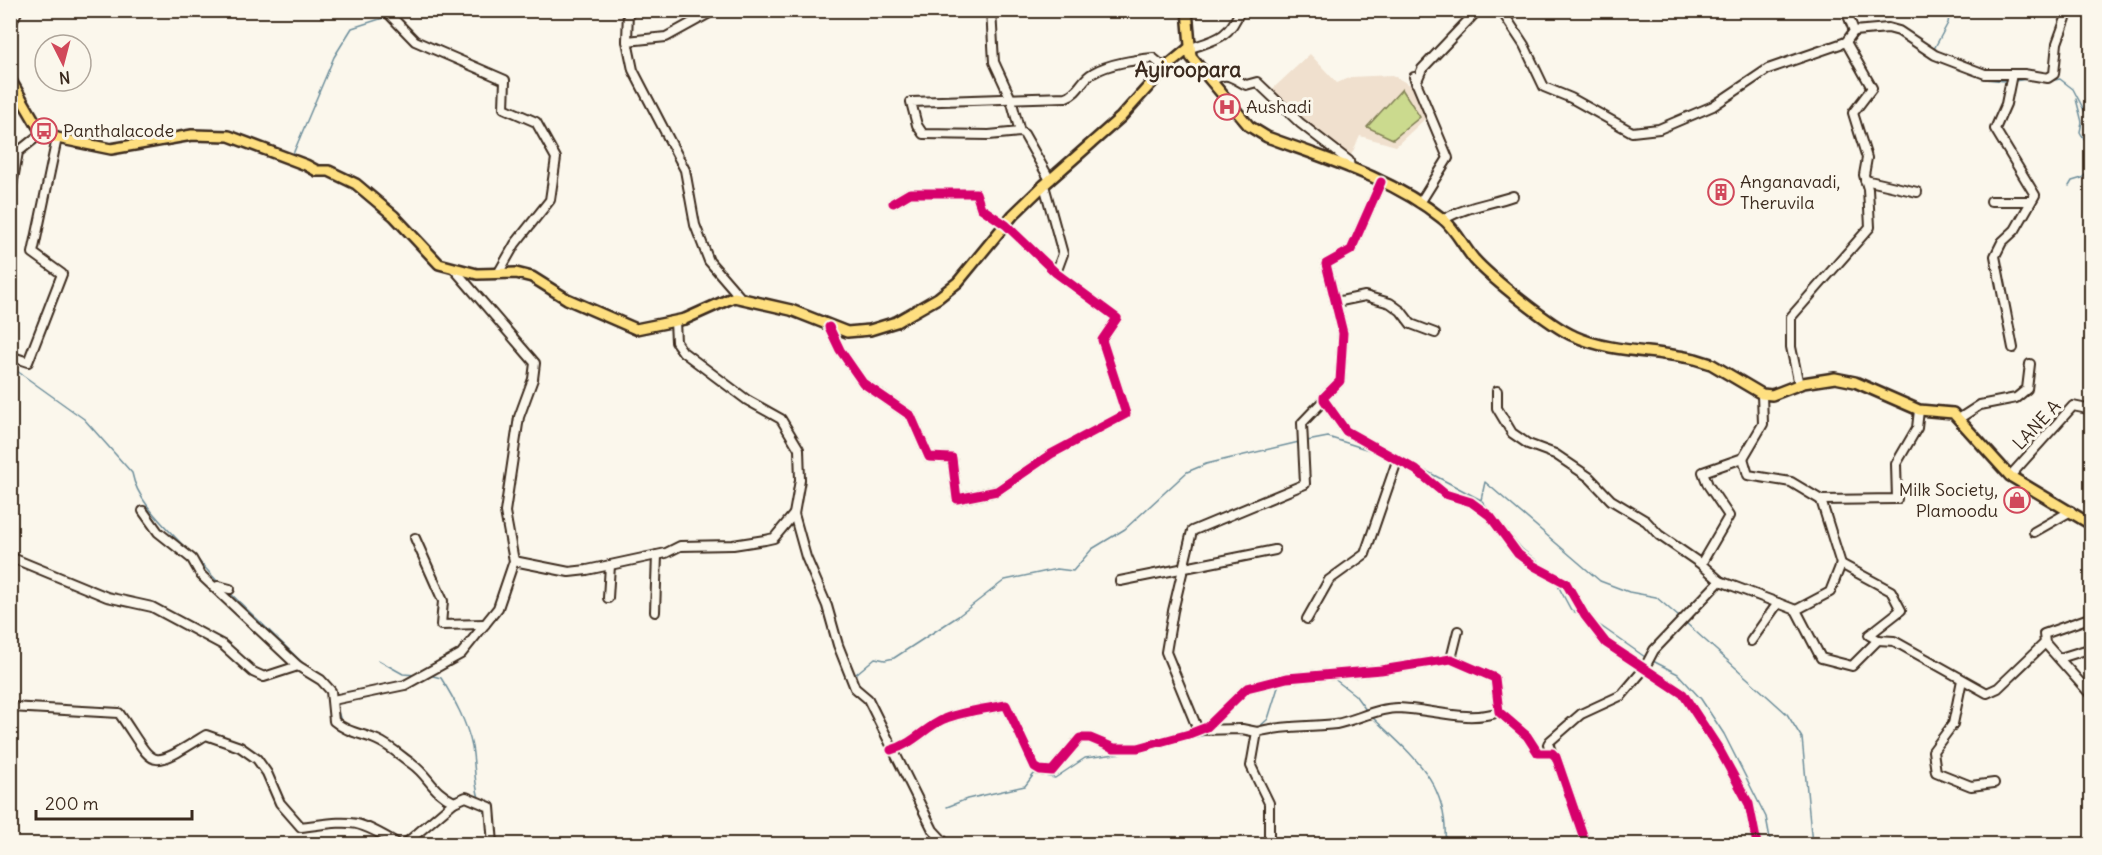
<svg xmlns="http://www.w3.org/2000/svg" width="2102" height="855" font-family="Delius,sans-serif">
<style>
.built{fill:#f0e0ce}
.green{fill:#cbda8e;stroke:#838256;stroke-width:1.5}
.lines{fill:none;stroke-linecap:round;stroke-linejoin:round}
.stream{stroke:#6d8e9b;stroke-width:1.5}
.minor-casing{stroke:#3b2a1e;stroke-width:12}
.major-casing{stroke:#3b2a1e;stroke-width:14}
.minor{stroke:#fbf7ec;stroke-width:8}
.major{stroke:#fedf80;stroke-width:9}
.cycleway-casing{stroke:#fbf7ec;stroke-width:13}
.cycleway{stroke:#d6006c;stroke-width:9}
.labels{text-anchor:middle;stroke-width:6;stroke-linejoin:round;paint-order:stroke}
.poi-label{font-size:18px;fill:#3b2a1e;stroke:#fbf7ec;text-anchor:start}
.street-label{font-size:18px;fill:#3b2a1e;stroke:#fbf7ec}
.quarter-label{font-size:21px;font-weight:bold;fill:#3b2a1e;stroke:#fbf7ec}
</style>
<rect width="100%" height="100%" fill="#fbf7ec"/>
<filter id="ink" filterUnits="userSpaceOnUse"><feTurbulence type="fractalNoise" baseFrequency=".0167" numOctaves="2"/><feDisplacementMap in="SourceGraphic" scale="12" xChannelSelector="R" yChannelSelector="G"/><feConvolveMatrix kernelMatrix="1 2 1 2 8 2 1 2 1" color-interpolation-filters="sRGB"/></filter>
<g filter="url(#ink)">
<!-- built -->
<path class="built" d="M1310,54L1337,83L1351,77L1392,75L1412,86L1427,117L1396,146L1360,136L1348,162L1265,96Z"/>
<!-- green -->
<path class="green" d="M1402,89L1420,117L1393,139L1367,127Z"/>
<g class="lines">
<!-- stream -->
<g class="stream">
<path d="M1934,49L1948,23L1950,10"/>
<path d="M1968,71L1985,79L2005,81"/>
<path d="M2014,81L2028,79L2044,81"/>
<path d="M2049,81L2060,79L2073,89L2092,125"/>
<path d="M2076,99L2082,122L2080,132L2092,153"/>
<path d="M293,154L334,57L352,28L386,17"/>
<path d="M2069,186L2072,181L2082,178L2089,171V152"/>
<path d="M10,366L84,419L132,473C138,505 171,531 191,554"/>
<path d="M1307,441L1328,437L1369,450"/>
<path d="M1409,462L1481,500L1485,482L1600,581L1629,592L1656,597L1679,617"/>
<path d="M1482,501L1522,549L1550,571"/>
<path d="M197,559L218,582"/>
<path d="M1556,582L1571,610L1579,614"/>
<path d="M228,591L307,667"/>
<path d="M1595,622L1645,657"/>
<path d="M1686,623L1787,714L1802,738L1812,844"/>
<path d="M378,660L403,674L417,675"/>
<path d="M1653,661L1678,674L1701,699L1724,734L1766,817L1771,844"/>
<path d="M856,674L875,658L885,660L894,658L957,617L1005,580L1057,569L1073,571L1092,549L1125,529L1187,472L1206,464L1299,442"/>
<path d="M433,676L441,678C454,699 467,722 472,747C475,764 474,782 479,798"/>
<path d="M326,680L333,690"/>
<path d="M336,705L341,721L348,726"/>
<path d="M1373,718C1414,757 1449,783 1445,844"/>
<path d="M1258,728L1268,719L1279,684L1333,678L1355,695L1366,710"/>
<path d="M1169,743L1214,733"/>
<path d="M451,796L461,795"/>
<path d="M947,807L967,799L1025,786L1034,774L1055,778L1085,758L1132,752"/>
<path d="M482,808L487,819L488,844"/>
</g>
<!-- minor casing -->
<g class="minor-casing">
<g id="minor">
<path d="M385,10L415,41L505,80L504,108L536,122L556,158L550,200L515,244L499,272"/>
<path d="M628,10L627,41L633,70L685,170L695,225L709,261L741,298"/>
<path d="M991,10L994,62L1011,99L1020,132"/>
<path d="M1501,10L1524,45L1544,87L1571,98L1632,132L1659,129L1713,106L1768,69L1846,42L1854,31L1846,10"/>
<path d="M10,26L18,10"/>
<path d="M1854,31L1888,28L1899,31L1935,55L1985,74H2024L2048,78L2054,74L2057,43L2069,10"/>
<path d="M627,41L666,37L715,10"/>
<path d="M1188,49C1213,40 1229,40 1240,10"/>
<path d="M2012,74L2006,104L1995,129L2035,195L2015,230L2002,242L1995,256L2013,348"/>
<path d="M1414,77L1448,158L1420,203"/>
<path d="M1211,81C1228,71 1230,77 1246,85L1257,82L1300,123L1349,161L1350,168"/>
<path d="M1416,83L1422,69L1478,10"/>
<path d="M1050,180L1024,134L1020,132L989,135L923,134L917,125L911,102L1066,97C1080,92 1081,79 1093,73C1110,63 1135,60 1153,58L1165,68"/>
<path d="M1865,180L1917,192"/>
<path d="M1381,182L1351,250L1326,264L1343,333L1340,381L1324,397V400L1346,431L1416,470L1445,494L1471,502L1490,516L1518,554L1534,566L1566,583L1585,616L1606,643L1683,694L1719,749L1749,804L1757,844"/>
<path d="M1044,185L1063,254L1056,273"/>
<path d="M10,197L18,152L44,131"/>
<path d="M1991,201H2030"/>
<path d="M1443,220C1464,207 1490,204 1513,196"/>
<path d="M1336,302L1365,296L1390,303L1401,311L1411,324L1435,333"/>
<path d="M675,321L676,342L683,352L747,400L781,419L799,449L800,480L794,514L806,557L827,606L838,645L855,688L868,699L933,830L946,844"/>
<path d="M829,327L840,350L863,383L911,416L929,457L952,458L957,499L997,491L1051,454L1126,414L1102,340L1117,318L1056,273L1006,225L981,208L976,193H910L893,203"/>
<path d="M2091,332H2092"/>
<path d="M10,356L28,362L62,274L33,253L57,138"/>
<path d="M1799,385L1791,347V317L1870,227L1868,189L1864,175L1867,158L1853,113L1872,88L1846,42"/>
<path d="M1497,391V408L1512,433L1528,444L1555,454L1589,477L1611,500L1646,521L1659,535L1701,564L1720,581L1778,603L1751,641"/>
<path d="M1960,418L1980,405L2016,398L2027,389L2030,364"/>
<path d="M1743,458L1748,475L1791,482L1821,500L1897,499L1896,464L1917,428L1919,410"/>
<path d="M2010,476L2073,406L2092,410"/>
<path d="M143,511L158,532L192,559L201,575L298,666"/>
<path d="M2034,532L2071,511"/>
<path d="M415,538L443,601L441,625L485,624"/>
<path d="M10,557L107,597L152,607L223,645L253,672L264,677L298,666L321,680L331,691L334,721C348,733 361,733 377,740C389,745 401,756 412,764C429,776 432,792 454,802L466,797L490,807L493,844"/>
<path d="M514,561L569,572L587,570L666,553L680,546L733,545L765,540L774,538L794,514"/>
<path d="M1701,564L1729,516L1708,485L1703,472L1743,458L1763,424L1762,394"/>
<path d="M1120,581L1275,550"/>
<path d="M218,586L230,589"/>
<path d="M608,598L610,565"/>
<path d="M1778,603L1796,610L1821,658L1852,666L1878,640L1869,635L1901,610L1891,591L1841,564L1821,500"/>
<path d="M1796,610L1830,592L1841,564"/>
<path d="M655,612L657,555"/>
<path d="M2092,617L2044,634L2045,643L2092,696"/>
<path d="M1307,619L1329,580L1365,554L1397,461"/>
<path d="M1878,640L1894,641L1987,693L1998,688L2045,643"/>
<path d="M2060,658L2092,648"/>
<path d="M1451,659L1458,631"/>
<path d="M1962,680L1953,724L1933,751L1936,772L1971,786L1994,783"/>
<path d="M333,700L405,685L461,654L498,608L514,561L505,512L519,417L533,379L535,363L454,269"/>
<path d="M10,707L119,713C157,768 146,772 206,735L240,747L257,759L267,773L280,803L301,827C351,821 354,817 398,844"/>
<path d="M1257,732L1242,729L1198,730L1166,652L1173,611L1192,531L1305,484L1302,423L1324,400"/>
<path d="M891,750C915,743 924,728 944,719C963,711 986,709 1006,705L1035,767L1040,770L1052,771L1080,738H1090L1114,748H1138L1189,734L1207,727L1247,688L1287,678L1381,670L1451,659L1495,678L1499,712L1527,736L1538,753H1552L1556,757L1586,844"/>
<path d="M1552,753L1548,744L1550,741L1581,714L1622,695L1644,669L1654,650L1720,581"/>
<path d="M405,844L454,802"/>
<path d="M1269,844V803L1251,766L1257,732C1282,725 1310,727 1336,724C1357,720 1377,708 1398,708C1433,709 1465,723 1499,712"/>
</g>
</g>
<!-- major casing -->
<g class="major-casing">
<g id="major">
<path d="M1187,10L1191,57L1249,126L1267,137C1327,159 1392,178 1443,219C1456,230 1463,246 1474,259C1490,277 1552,327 1574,336C1611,353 1656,350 1695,359L1711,364L1762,394L1772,395L1803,383L1835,378L1855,382L1919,410L1953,413L2010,476L2092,525"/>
<path d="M10,79L38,127L57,138L111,149L192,135L229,136L306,165L317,171H329L356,184L394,216L439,264L477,274L516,273L532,277L567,299L636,329L685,319L734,297L791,310L847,332L870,330L896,322L938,298L958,282L1013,215L1044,185L1121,117L1165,68L1188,49"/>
</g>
</g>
<!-- minor -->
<use href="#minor" class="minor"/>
<!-- major -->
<use href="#major" class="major"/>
<!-- cycleway casing -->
<g class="cycleway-casing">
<g id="cycleway">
<path d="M1381,182L1351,250L1326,264L1343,333L1340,381L1324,397V400L1346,431L1416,470L1445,494L1471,502L1490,516L1518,554L1534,566L1566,583L1585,616L1606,643L1683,694L1719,749L1749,804L1757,844"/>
<path d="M829,327L840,350L863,383L911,416L929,457L952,458L957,499L997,491L1051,454L1126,414L1102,340L1117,318L1056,273L1006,225L981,208L976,193H910L893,203"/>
<path d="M891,750C915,743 924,728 944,719C963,711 986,709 1006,705L1035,767L1040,770L1052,771L1080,738H1090L1114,748H1138L1189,734L1207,727L1247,688L1287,678L1381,670L1451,659L1495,678L1499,712L1527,736L1538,753H1552L1556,757L1586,844"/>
</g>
</g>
<!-- cycleway -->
<use href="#cycleway" class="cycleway"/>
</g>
</g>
<!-- icons -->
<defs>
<g id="hospital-ring" transform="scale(1.35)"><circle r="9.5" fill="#fbf7ec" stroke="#d1495b" stroke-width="1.5"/><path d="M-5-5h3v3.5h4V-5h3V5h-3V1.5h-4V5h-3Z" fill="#d1495b"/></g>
<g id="bus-ring" transform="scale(1.35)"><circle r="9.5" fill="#fbf7ec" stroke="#d1495b" stroke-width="1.5"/><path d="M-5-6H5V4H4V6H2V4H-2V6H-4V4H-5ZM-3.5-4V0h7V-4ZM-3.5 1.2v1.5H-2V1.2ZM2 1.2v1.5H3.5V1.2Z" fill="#d1495b"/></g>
<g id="building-ring" transform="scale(1.35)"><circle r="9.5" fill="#fbf7ec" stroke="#d1495b" stroke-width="1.5"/><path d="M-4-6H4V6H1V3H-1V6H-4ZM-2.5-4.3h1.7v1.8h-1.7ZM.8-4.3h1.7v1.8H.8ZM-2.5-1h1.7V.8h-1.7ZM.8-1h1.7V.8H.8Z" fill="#d1495b"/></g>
<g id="shop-ring" transform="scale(1.35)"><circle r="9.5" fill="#fbf7ec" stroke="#d1495b" stroke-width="1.5"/><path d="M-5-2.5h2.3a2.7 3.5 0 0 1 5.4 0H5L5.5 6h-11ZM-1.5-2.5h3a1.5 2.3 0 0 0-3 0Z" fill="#d1495b"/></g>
</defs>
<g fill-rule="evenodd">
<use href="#hospital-ring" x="1227" y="107"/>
<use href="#bus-ring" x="44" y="131"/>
<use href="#building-ring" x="1721" y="192"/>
<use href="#shop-ring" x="2017" y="500"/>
</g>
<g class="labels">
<!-- poi labels -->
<g class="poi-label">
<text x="1246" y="113">Aushadi</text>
<text x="63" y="137">Panthalacode</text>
<text x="1740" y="188">Anganavadi,<tspan x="1740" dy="21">Theruvila</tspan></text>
<text x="1998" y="496" text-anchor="end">Milk Society,<tspan x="1998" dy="21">Plamoodu</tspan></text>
</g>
<!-- street labels -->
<g class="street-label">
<text transform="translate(2037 425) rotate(-47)" y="6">LANE A</text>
</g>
<!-- quarter labels -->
<g class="quarter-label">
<text x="1188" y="77">Ayiroopara</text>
</g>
</g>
<!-- margin -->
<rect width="2102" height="855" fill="none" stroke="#fbf7ec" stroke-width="36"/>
<rect x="18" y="18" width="2066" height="819" fill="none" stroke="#3b2a1e" stroke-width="2" filter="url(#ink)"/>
<!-- north arrow -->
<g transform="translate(63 63) rotate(174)"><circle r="28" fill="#fbf7ec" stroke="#aea59a" stroke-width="1.5"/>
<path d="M0-4.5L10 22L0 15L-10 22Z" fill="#d1495b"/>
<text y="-9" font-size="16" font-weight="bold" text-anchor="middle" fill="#3b2a1e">N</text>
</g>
<!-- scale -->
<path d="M36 810v9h156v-9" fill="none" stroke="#3b2a1e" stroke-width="3"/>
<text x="45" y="810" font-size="18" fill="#3b2a1e" stroke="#fbf7ec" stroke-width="4.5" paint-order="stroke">200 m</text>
</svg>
